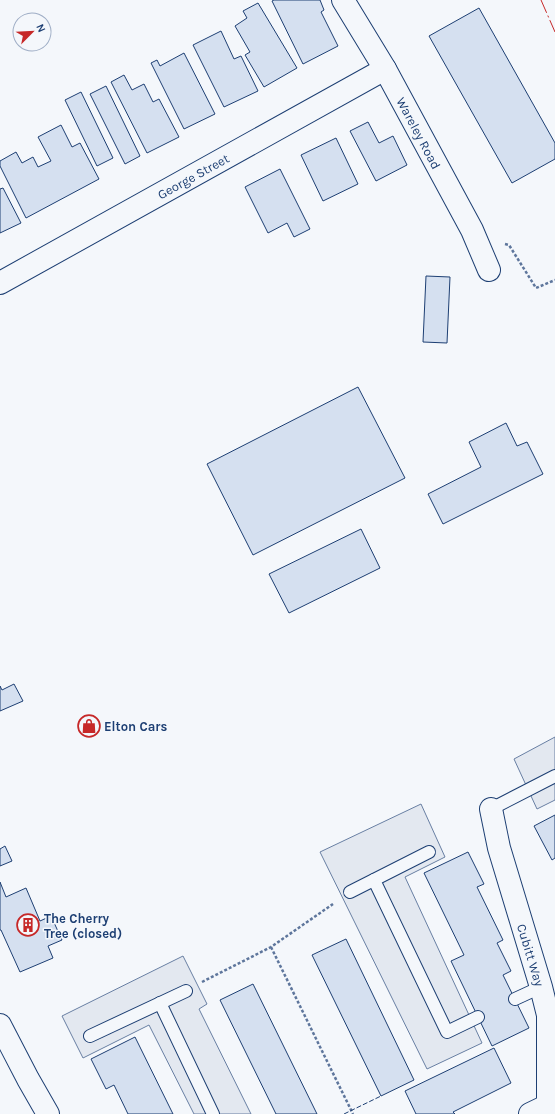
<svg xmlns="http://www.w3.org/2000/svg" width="555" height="1114" font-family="Karla,sans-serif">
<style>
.parking{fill:#e3e8f0;stroke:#687fa3}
.building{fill:#d5e0f0;stroke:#1d3f73}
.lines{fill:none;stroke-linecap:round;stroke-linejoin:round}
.lane-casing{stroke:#1d3f73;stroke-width:14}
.street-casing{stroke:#1d3f73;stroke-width:24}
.primary-casing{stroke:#1d3f73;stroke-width:24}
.path{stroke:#5e769c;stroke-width:2.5;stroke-dasharray:3 2;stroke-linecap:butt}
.lane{stroke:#f4f7fb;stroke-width:12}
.street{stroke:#f4f7fb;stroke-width:22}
.primary{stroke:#f4f7fb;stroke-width:22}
.fence{stroke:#1d3f73;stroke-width:1;stroke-dasharray:5 2;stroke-linecap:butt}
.power{stroke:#c62828;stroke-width:1;stroke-dasharray:14 3 2 3;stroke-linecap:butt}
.labels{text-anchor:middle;stroke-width:3;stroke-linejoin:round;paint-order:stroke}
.street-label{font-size:13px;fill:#1d3f73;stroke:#f4f7fb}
.poi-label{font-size:13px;font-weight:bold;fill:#1d3f73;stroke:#f4f7fb;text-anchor:start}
</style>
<rect width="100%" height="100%" fill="#f4f7fb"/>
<!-- parking -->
<g class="parking">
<path d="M555,737V800L537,809L514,759Z"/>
<path d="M421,804L445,857L405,877L482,1043L427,1069L320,852Z"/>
<path d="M183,956L207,1004L199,1009L251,1114H194L149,1025L83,1058L62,1016Z"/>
</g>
<!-- building -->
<g class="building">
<path d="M274,0H320L324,10L321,12L338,46L303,64L272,1Z"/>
<path d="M258,3L297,68L264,87L245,55L250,52L235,26L247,18L243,11Z"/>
<path d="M479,8L555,143V159L512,183L429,36Z"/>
<path d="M221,31L234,59L241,56L258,91L224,107L193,45Z"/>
<path d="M184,53L215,114L184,129L151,63L157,60L160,66Z"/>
<path d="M124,75L132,90L144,84L153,102L159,99L179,137L147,153L111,82Z"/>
<path d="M106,86L140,156L125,164L90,94Z"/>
<path d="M81,92L113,158L97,166L65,100Z"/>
<path d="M368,122L379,143L393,136L407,165L376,181L350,131Z"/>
<path d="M61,125L72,147L80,143L99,179L26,218L0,166V161L16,152L22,163L33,157L38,167L51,161L38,137Z"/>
<path d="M336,138L358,184L323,201L301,155Z"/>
<path d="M280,169L310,229L294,237L287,223L268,233L245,187Z"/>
<path d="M3,188L21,223L0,233V189Z"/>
<path d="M426,276L450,277L447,343L423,342Z"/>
<path d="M358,387L405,478L253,555L207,464Z"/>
<path d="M506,423L517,446L527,442L543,474L443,524L428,494L481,467L469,442Z"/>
<path d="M361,529L380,568L289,613L269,574Z"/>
<path d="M14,684L23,701L0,711V686L2,690Z"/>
<path d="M555,815V858L552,860L534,826Z"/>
<path d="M5,846L12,861L0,866V849Z"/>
<path d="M468,852L484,884L477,887L503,940L497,943L511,971L503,975L529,1028L492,1046L451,961L464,955L424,873Z"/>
<path d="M0,882L6,897L26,888L40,921L51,916L62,940L48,946L53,958L20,972L1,930H0Z"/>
<path d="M346,939L414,1080L381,1096L312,955Z"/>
<path d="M253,984L317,1114H276L220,1000Z"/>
<path d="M135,1037L173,1114H128L114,1085L106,1089L91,1059Z"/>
<path d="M494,1048L511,1083L453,1112L455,1114H416L405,1091Z"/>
</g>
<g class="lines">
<!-- lane casing -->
<g class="lane-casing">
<g id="lane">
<path d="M491,809L555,776"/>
<path d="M374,880L447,1032L478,1017"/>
<path d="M350,892L429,852"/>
<path d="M515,999L541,987"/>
<path d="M160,1003L213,1114"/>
<path d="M90,1036L186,991"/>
</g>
</g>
<!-- street casing -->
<g class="street-casing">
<g id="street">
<path d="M343,0L385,69L472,230L489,270"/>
<path d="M0,283L385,69"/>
<path d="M491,809L499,848L541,987L548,1015V1105L551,1114"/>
<path d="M530,1114L555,1102"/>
</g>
</g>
<!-- primary casing -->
<g class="primary-casing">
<path id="primary" d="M0,1025L28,1079L48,1114"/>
</g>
<!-- path -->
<g class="path">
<path d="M505,244L509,245L536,288L555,280"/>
<path d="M271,947L353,1114"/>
<path d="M202,982L271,947L333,904"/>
</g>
<!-- lane -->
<use href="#lane" class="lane"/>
<!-- street -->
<use href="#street" class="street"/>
<!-- primary -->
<use href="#primary" class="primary"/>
<!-- fence -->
<path class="fence" d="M344,1114L381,1096"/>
<!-- power -->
<path class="power" d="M541,0L555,32"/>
</g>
<!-- icons -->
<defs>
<g id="shop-ring" transform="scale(1.15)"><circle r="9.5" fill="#f4f7fb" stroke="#c62828" stroke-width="1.5"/><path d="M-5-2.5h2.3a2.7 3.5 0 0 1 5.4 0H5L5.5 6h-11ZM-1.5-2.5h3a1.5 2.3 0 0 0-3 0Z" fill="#c62828"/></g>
<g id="building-ring" transform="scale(1.15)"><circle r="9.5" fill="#f4f7fb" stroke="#c62828" stroke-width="1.5"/><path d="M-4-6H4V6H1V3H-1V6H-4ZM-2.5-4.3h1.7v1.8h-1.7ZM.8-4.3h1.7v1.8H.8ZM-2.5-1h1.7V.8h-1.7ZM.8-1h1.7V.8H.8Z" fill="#c62828"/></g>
</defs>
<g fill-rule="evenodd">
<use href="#shop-ring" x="89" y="726"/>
<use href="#building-ring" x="28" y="925"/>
</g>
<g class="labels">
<!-- street labels -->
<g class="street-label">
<text transform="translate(419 133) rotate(62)" y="5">Wareley Road</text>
<text transform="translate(193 176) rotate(-29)" y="5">George Street</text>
<text transform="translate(531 955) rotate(73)" y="5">Cubitt Way</text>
</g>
<!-- poi labels -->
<g class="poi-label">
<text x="104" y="731">Elton Cars</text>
<text x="44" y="923">The Cherry<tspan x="44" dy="15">Tree (closed)</tspan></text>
</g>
</g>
<!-- north arrow -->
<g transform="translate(32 32) rotate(66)"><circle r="19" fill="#f4f7fb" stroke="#9eadc5"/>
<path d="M0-3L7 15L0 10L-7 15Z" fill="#c62828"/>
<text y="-6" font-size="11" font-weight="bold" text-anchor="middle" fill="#1d3f73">N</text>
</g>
</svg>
